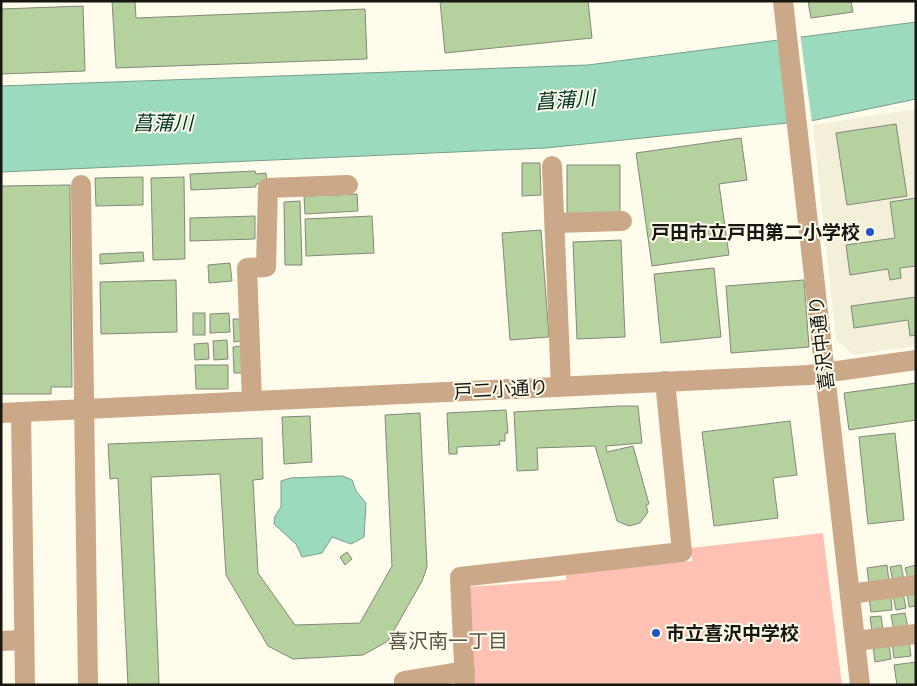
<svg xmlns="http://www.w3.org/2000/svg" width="917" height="686" font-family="'Titillium Web','Noto Sans JP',sans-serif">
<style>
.built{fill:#f3efd8}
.green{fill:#fec1b4}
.water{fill:#9cdabd;stroke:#749f89}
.pier{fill:#fffcec}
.building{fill:#b5d19e;stroke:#81887b}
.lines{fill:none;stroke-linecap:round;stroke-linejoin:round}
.minor{stroke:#cba887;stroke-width:20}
.poi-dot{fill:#1f55c2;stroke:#fffcec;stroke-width:2}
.labels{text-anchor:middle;stroke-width:4;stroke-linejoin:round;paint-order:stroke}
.poi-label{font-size:19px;font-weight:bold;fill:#171611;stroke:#fffcec;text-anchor:end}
.street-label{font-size:19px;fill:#171611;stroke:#fffcec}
.water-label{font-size:20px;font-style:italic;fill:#003523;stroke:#fffcec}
.neighbourhood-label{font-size:20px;fill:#595649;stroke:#fffcec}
</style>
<rect width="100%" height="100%" fill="#fffcec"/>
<!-- built -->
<path class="built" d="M916,109V346L854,355L836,340L813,125Z"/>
<!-- green -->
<path class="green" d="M823,533L842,685H474L467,587L566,580V574L692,561L691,548Z"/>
<!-- water -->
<g class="water">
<path d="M916,22V99L816,120L546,148L1,172V86L588,65Z"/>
<path d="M343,476L352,480L356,491L366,503L364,537L351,544L332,537L322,553L302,557L296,544L274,524L275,516L281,507V481L290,478Z"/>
</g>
<!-- pier -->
<path class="pier" d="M800,33L812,123L788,126L778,37Z"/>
<!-- building -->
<g class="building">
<path d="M112,1H135L136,18L365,9L367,59L116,68Z"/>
<path d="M440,1H588L592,38L445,53Z"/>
<path d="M808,1H851L853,12L811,18Z"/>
<path d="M83,6L85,71L1,74V9Z"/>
<path d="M896,124L907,196L847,205L836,133Z"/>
<path d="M741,138L747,180L719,184L729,255L652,266L636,153Z"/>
<path d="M522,163H540L541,195L522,196Z"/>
<rect x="567" y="165" width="53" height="49"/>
<path d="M255,171L256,174L266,173L267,184H256V187L191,190L190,174Z"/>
<path d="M143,177V205L96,206L95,178Z"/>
<path d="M184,177L185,259L153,260L151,178Z"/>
<path d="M70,185L72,387H51V394H1V186Z"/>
<path d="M357,194L358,211L305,214L304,196Z"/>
<path d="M916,198V266L900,268L901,278L890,280L888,269L850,275L846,245L895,238L890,202Z"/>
<path d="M300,201L302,265H285L284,202Z"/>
<path d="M255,216V239L190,241V218Z"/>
<path d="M372,216L374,253L306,256L305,219Z"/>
<path d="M541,230L549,337L510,340L502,233Z"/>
<path d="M621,240L625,337L577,339L573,242Z"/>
<path d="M143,252L144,261L100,264V254Z"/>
<path d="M230,263L232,281L209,283L208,265Z"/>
<path d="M714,268L721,337L661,343L654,274Z"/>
<path d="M176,280L177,332L101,334L100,282Z"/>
<path d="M804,280L809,347L731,353L726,286Z"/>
<path d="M916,297V335L910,336L908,320L854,328L851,306Z"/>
<rect x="193" y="313" width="12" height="22"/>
<path d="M229,313L230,332L210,333V314Z"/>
<path d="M233,319H241L242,341L234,342Z"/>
<path d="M227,340L228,359L214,360L213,341Z"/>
<path d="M208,343L209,359L195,360L194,344Z"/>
<path d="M241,346L242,373H234L233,347Z"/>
<path d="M195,365H228V389H196Z"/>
<path d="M916,383V420L849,430L844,393Z"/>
<path d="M619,406H638L642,443L606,446L607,452L633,446L649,504L646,505L648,512L640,523L629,526L617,521L595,446L537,448L538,470L517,471L514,412Z"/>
<path d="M506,410L508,433H505V441H499L500,445L457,447V454H449L447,413Z"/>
<path d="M420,413L427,567L422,581L388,641L363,655L293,659L268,646L226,575L220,474L151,477L159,684L128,685L118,478L110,479L108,444L262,438L263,479L253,480L258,573L295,625L360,623L392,566L385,415Z"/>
<path d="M310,416L312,462L284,464L282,417Z"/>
<path d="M790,421L797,475L773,478L778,518L714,526L702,432Z"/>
<path d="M895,433L904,520L868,524L859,437Z"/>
<path d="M347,552L352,559L345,565L340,557Z"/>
<path d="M887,565L889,582L869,585L867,568Z"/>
<path d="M901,565L904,580L893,582L890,567Z"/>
<path d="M916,565V580L909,582L905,568Z"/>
<path d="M916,592V606L909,607L907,593Z"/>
<path d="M903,593L906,608L896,610L893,595Z"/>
<path d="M891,595L892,610L871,612L869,597Z"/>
<path d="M905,613L908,628L894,631L891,615Z"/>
<path d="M881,616L883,630L872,631L870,617Z"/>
<path d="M909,641L911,656L894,658L892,643Z"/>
<path d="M889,644L891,659L875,662L873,646Z"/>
<path d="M916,662V685H897L894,665Z"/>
</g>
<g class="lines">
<!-- minor -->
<g class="minor">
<path d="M783,1L860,685"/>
<path d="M552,166L561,386"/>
<path d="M81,185L88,685"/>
<path d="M556,223L622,221"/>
<path d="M252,401L247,268L266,267L268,188L348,185"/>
<path d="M21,412L25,685"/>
<path d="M1,413L809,375L916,360"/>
<path d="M850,594L916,585"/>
<path d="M1,641L24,640"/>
<path d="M855,641L916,634"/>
<path d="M404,685V681L465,671"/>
<path d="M465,685L460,577L682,552L665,381"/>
</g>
</g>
<!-- markers -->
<g class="poi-dot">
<circle cx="870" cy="232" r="5"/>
<circle cx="656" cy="633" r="5"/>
</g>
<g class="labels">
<!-- poi labels -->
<g class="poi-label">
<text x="860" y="239">戸田市立戸田第二小学校</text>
<text x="666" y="640" text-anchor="start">市立喜沢中学校</text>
</g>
<!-- street labels -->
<g class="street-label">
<text transform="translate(821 343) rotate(-97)" y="7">喜沢中通り</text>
<text transform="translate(501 389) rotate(-3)" y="7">戸二小通り</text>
</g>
<!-- water labels -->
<g class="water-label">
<text transform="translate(565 100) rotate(-4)" y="7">菖蒲川</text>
<text x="163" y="130">菖蒲川</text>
</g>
<!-- neighbourhood labels -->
<g class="neighbourhood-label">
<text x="448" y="648">喜沢南一丁目</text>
</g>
</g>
<!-- border -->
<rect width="917" height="686" fill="none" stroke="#171611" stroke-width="5"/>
</svg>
